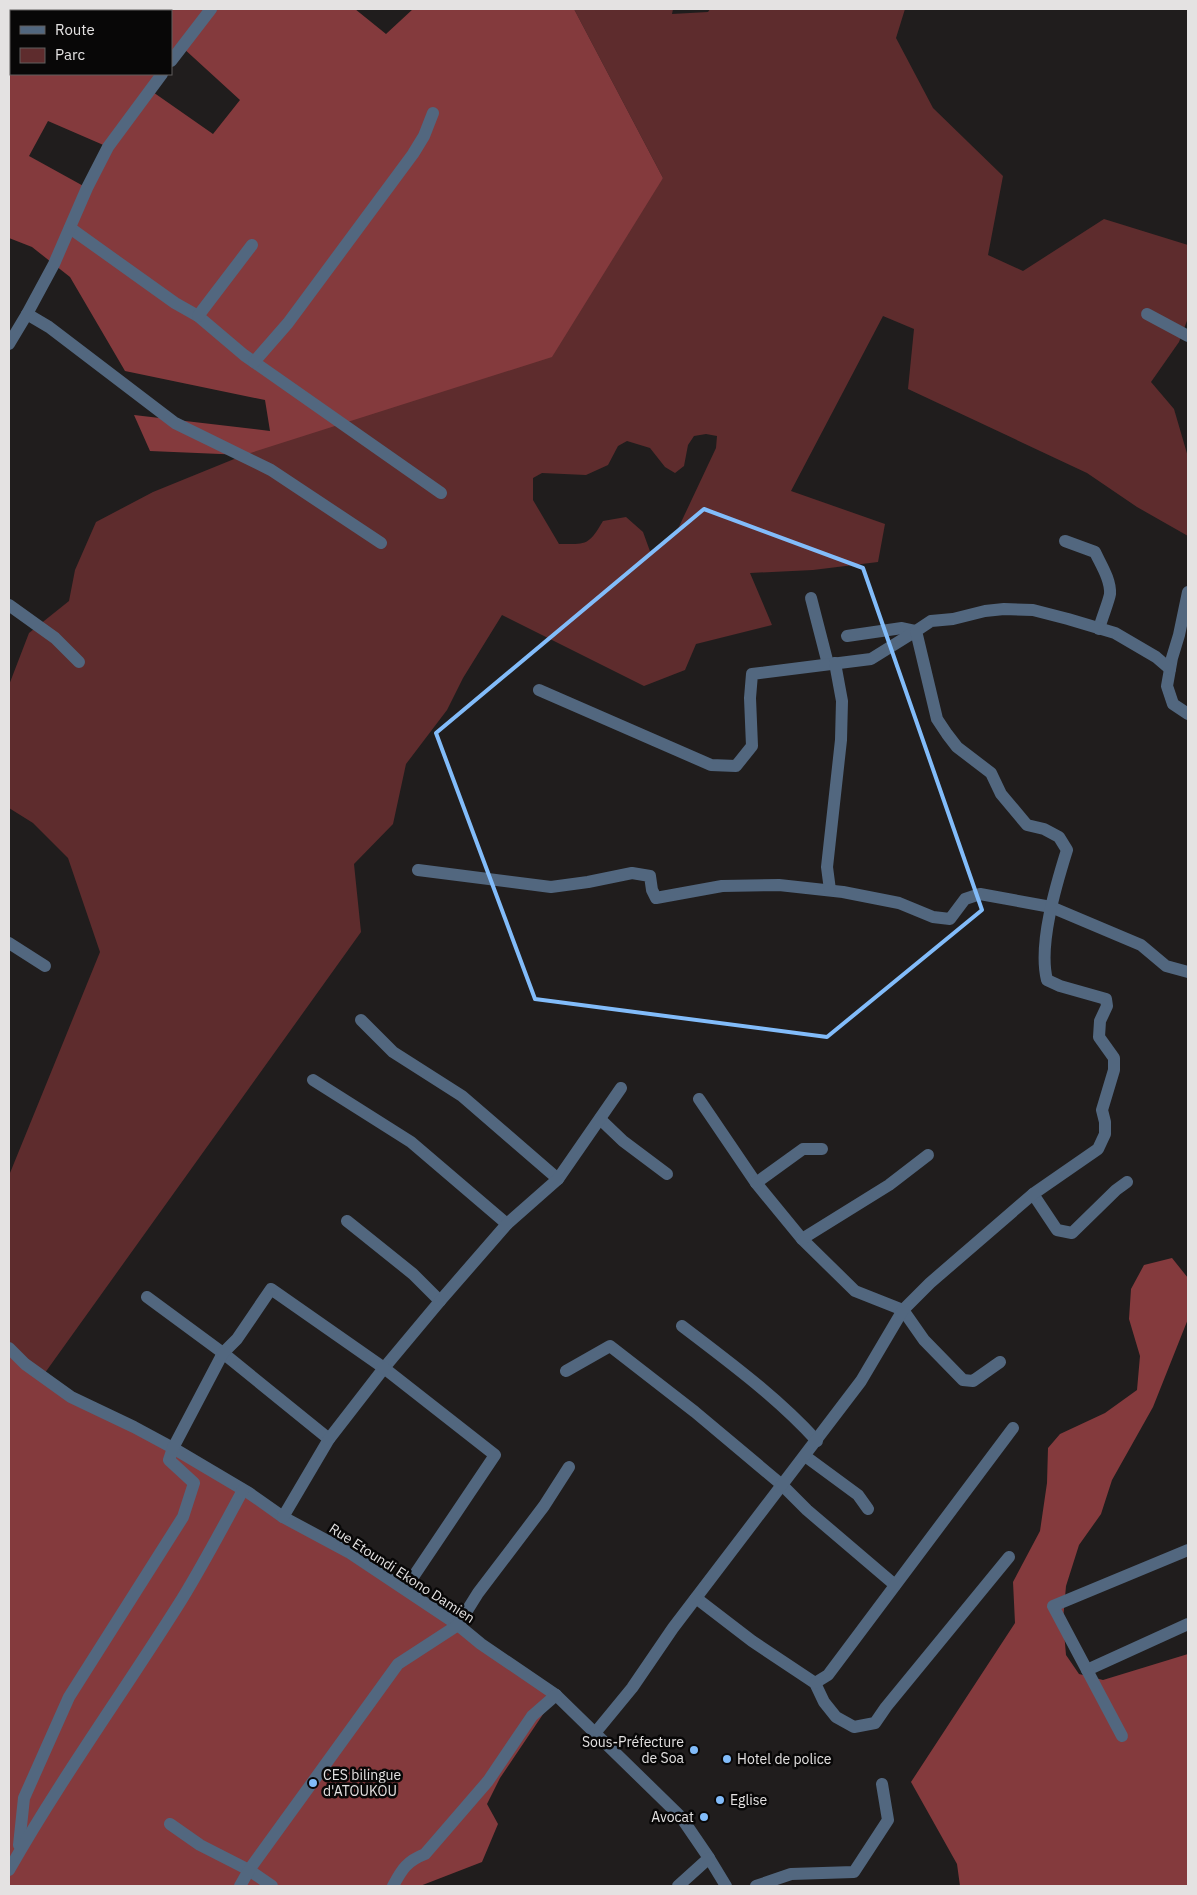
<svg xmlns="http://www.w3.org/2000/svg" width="1197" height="1895" font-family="'IBM Plex Sans',sans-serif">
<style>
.green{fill:#5e2c2d;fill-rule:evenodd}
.forest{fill:#843a3d;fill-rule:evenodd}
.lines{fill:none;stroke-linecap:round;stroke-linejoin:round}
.minor{stroke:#52677f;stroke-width:12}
.marked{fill:none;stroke:#82bcfa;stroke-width:4;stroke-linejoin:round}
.poi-dot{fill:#82bcfa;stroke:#080707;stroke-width:2}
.labels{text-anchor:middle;stroke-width:5;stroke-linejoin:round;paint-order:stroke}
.street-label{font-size:14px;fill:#e4e2e2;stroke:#080707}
.poi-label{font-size:14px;fill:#e4e2e2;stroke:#080707;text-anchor:start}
</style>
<rect width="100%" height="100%" fill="#201d1d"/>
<!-- green -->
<path class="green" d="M574,9H673L672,14L708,12L710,9H905L896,38L933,108L1003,176L988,255L1023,271L1104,219L1188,245V318L1179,342L1151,382L1174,409L1188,457V536L1137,507L1087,473L908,389L914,329L883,316L791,491L885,524L878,562L813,570L750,573L772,625L696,644L685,670L644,686L502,615L463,678L447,710L406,764L393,824L354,864L361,932L42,1377L9,1348L10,1173L100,952L68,858L33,823L9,808V685L29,633L69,601L75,570L96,522L153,492L244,455L663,178ZM706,434L717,436L716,448L676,533L651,554L643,532L626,517L603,521C588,546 587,544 559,544L533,500V478L542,473L586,475L608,465L618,446L627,441L650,448L665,467L675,473L684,466L688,445L694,436Z"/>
<!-- forest -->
<g class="forest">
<path d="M9,9H355L386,34L413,9H574L663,178L552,357L244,455L150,451L134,415L270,431L265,400L125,371L70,277L32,247L9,238ZM11,11H171V61L182,47L240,100L213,134L150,90L162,74H11ZM48,121L108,147L87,188L29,156Z"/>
<path d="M1172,1258L1188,1278V1319L1153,1407L1112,1480L1101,1514L1079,1545L1066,1586L1063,1620L1066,1655L1079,1674L1103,1680L1188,1654V1886H960L957,1864L911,1782L1015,1623L1013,1582L1040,1531L1047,1483L1048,1448L1060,1434L1105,1413L1137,1390L1140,1356L1129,1319L1131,1289L1144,1265Z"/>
<path d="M9,1348L25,1364L249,1493L556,1695L500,1778L487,1804L498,1824L482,1862L420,1886H9Z"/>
</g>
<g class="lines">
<!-- minor -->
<g class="minor">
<path d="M171,61L211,9"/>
<path d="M70,228L175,303L198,316L244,355L441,493"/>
<path d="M27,314L49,327L175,423L271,470L381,543"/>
<path d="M1147,314L1188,336"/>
<path d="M198,316L252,245"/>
<path d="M9,344L27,314L54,264L87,188L108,147L162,74"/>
<path d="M254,362L288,323L413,154L424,136L433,113"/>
<path d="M1065,541L1095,552C1101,565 1111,580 1110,594C1109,601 1101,620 1099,629"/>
<path d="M1188,592L1179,635L1172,658L1167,686L1173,704L1188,714"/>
<path d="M811,598L828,664"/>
<path d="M9,605L55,638L79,662"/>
<path d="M847,636L902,628L916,631"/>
<path d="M539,690L711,765L736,766L752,746L750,698L752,674L871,659L916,631"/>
<path d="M418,870L551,887L588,882L632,873L650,876L652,890L656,898L722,886L779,885L843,892L899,903L933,917L950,919L965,899L980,894L1051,907L1141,945L1166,966L1188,972"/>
<path d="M830,890L827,867L841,740L842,701L835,663"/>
<path d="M9,943L45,966"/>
<path d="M361,1020L393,1052L462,1096L558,1179"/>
<path d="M313,1080L411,1142L507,1224"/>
<path d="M699,1099L756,1183L802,1239L855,1291L903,1310L924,1340L963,1380L973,1381L1000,1362"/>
<path d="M600,1119L623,1141L667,1174"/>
<path d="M756,1183L803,1149H822"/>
<path d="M1033,1194L1057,1230L1072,1233L1116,1190L1127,1182"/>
<path d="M347,1221L413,1274L440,1301"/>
<path d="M802,1239L889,1185L928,1155"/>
<path d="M147,1297L223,1353L329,1439"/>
<path d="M682,1326C729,1362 777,1397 817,1441"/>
<path d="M9,1348L25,1364L71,1397L134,1427L173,1448L249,1493L283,1517L350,1553L458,1625L481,1644L556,1695L681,1817L709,1858L726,1886"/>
<path d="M566,1371L610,1346L695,1412L782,1485L807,1510L895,1585"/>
<path d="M805,1456L858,1495L868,1509"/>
<path d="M283,1517L329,1439L384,1368L440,1301L507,1224L558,1179L621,1088"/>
<path d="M696,1598L752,1641L815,1683L824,1702L836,1717L854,1727L875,1723L886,1707L1009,1557"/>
<path d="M1087,1670L1188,1624"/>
<path d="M815,1683L828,1675L1013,1428"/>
<path d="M595,1733L632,1688L673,1628L861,1381L903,1310L930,1283L1033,1194L1098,1149L1105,1134V1122L1102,1110L1114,1070V1058L1099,1037L1100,1021L1107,1006L1106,999L1060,986L1047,980C1038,945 1056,885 1067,850L1059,837L1044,829L1027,825L1001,794L991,773L957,747L947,734L937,719L916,631L931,621L953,619L985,611L1004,609L1033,610L1068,619L1115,633L1156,657L1170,669"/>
<path d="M1122,1736L1053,1606L1188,1550"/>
<path d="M170,1824L200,1845L249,1870L272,1886"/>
<path d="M19,1845L24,1798L69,1697L183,1517L194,1483L169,1460L173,1448L223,1353L237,1339L271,1289L384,1368L495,1455L405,1589"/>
<path d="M9,1870C62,1777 125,1690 182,1599C204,1563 223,1527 243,1490"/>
<path d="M240,1886L249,1870L398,1664L458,1625L478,1593L544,1506L569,1467"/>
<path d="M393,1886C402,1869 407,1861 425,1854L488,1781L532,1716L556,1695"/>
<path d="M678,1886L709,1858"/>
<path d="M756,1886L791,1874L854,1872L888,1820L882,1784"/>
</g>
</g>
<!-- marked area -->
<path class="marked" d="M704,509L863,568L982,910L827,1037L535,999L436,733Z"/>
<!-- markers -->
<g class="poi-dot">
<circle cx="694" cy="1750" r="5"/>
<circle cx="727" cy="1759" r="5"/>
<circle cx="313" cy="1783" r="5"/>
<circle cx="720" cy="1800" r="5"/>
<circle cx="704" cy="1817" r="5"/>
</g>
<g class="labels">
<!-- street labels -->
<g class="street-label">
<text transform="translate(402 1573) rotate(33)" y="5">Rue Etoundi Ekono Damien</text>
</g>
<!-- poi labels -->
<g class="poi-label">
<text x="684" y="1747" text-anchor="end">Sous-Préfecture<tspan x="684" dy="16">de Soa</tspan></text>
<text x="737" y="1764">Hotel de police</text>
<text x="323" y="1780">CES bilingue<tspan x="323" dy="16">d'ATOUKOU</tspan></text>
<text x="730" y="1805">Eglise</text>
<text x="694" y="1822" text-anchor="end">Avocat</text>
</g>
</g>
<!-- border -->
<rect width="1197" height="1895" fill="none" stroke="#e4e2e2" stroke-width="20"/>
<!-- legend -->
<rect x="10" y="10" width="162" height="65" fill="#080707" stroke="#605f5f"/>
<rect x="20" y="26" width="25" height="8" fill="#52677f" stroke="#605f5f"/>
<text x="55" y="35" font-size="15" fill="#e4e2e2">Route</text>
<rect x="20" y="48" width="25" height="15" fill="#5e2c2d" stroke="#605f5f"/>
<text x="55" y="60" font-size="15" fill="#e4e2e2">Parc</text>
</svg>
